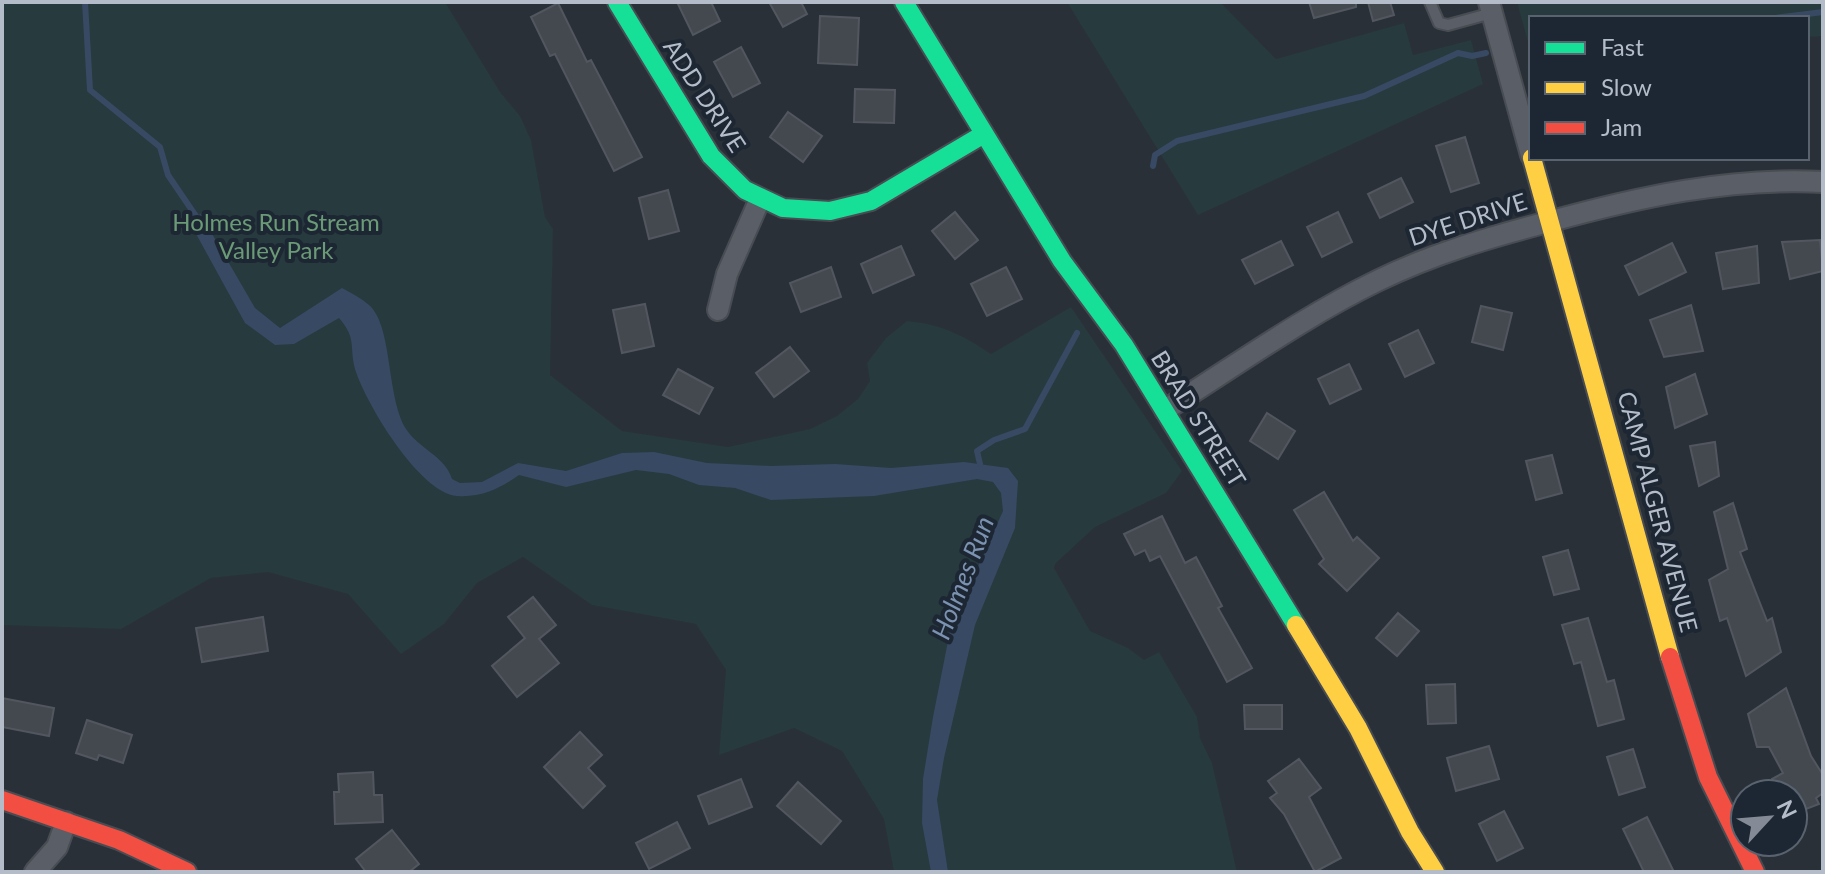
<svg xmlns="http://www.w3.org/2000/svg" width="1825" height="874" font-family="Lato,sans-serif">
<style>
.green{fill:#273a3e}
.water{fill:#384963}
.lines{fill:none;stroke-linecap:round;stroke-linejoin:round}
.stream{stroke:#384963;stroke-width:6}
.building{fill:#444950;stroke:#52575f;stroke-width:2}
.lane-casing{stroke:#484c53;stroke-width:14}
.street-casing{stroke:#484c53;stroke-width:24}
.fast-casing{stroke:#484c53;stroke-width:22}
.slow-casing{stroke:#484c53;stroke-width:22}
.jam-casing{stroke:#484c53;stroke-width:22}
.lane{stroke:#5a5e66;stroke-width:10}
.street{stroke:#5a5e66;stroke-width:20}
.fast{stroke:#16e098;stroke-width:18}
.slow{stroke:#ffcf43;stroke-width:18}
.jam{stroke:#f24e42;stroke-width:18}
.labels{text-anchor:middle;stroke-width:8;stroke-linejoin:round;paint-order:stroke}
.street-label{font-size:24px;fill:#b4bcc9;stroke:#1d2633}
.park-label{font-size:24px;fill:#6b9a76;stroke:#1d2633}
.water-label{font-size:26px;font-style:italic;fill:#7c92b1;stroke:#1d2633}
</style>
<rect width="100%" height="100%" fill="#2a3038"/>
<!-- green -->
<g class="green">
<path d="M2,2H445L500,92L520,116L531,140L545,217L553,229L550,375L622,431L728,447L810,429L837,416L858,399L870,381L867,363L886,338L907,321C941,324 963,335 991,354L1071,307L1182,471L1166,493L1095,527L1056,563L1054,568L1090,631L1128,648L1144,660L1159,652L1197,717L1200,738L1212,763L1237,872H894L884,819L842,751L794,728L719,755L726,670L696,624L592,605L523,557L477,583L444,624L401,654L348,594L268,572L211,578L121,629L2,625Z"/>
<path d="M1067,2H1220L1276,59L1404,23L1413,55L1471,40L1483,84L1198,215Z"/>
<path d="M1517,2H1823V36L1807,37V18H1531V53Z"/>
</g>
<!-- water -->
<path class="water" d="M200,213L255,308L280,328L342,288C351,293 361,298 369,305C393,326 386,396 406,429C419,449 445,456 452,479L460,483L482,482L518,463L566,471L622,453L654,452L707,463L771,466L835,464L891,468L964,462L1008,468L1018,481L1015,528L975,625L944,758L937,800L948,872H931L922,823L923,779L933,717L951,626L1003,511L1001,493L993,482L977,479L874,496L771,500L735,488L699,485L669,474L636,470L566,487L519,475C501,488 481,498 457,496C419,493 365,402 355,369C349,345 357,339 339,318L294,344L275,345L245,323L195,232Z"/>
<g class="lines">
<!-- stream -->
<g class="stream">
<path d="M85,2L90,90L160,147L168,175L202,225"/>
<path d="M1775,18L1823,12"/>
<path d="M1153,166L1155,155L1177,141L1364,96L1458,53L1472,56L1486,53"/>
<path d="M980,464L977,451L994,440L1025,429L1077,333"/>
</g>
</g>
<!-- building -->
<g class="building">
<path d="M677,2H711L720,21L693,35Z"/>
<path d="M769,2H801L807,14L783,27Z"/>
<path d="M1309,2H1356V7L1314,18Z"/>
<path d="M1368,2H1390L1394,15L1373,21Z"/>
<path d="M558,3L587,62L591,60L642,157L614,171L555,54L550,56L531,17Z"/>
<path d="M820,16L859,18L857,65L818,63Z"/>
<path d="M741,47L760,83L733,97L714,62Z"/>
<path d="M855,89L895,90L894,123L854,122Z"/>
<path d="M788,112L822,136L803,162L770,137Z"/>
<path d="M1465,137L1479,183L1451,192L1436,146Z"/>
<path d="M1401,178L1413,202L1380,218L1368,194Z"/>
<path d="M668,190L679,231L649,239L639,198Z"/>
<path d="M955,212L978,240L955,259L932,231Z"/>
<path d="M1338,212L1352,242L1322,257L1307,227Z"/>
<path d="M1820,240L1823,271L1790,279L1782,242Z"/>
<path d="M1281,241L1293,265L1255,284L1242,260Z"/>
<path d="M1672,243L1686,272L1639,295L1625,266Z"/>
<path d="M901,246L914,275L873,293L861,264Z"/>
<path d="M1757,246L1759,283L1723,289L1716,253Z"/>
<path d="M831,267L841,297L801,312L790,283Z"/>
<path d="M1006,267L1022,299L987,316L971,284Z"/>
<path d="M645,304L654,346L622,353L613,310Z"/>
<path d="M1691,305L1703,351L1664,357L1650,320Z"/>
<path d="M1481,306L1512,313L1503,350L1472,342Z"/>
<path d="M1418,330L1434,363L1405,377L1389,344Z"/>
<path d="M790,347L809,371L774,397L756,373Z"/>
<path d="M1349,364L1361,389L1330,404L1318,379Z"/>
<path d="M678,369L713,388L699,414L663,395Z"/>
<path d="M1695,374L1707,414L1675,428L1666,387Z"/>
<path d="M1267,413L1295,431L1278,459L1250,441Z"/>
<path d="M1715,442L1719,476L1699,486L1690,446Z"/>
<path d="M1552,455L1562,493L1536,500L1526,461Z"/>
<path d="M1324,492L1353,541L1357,537L1379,558L1347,591L1319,564L1324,559L1294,510Z"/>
<path d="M1733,503L1747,549L1740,552L1767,621L1772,618L1781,652L1746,676L1727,618L1720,621L1709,580L1728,569L1714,512Z"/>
<path d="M1162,516L1185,563L1196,557L1222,606L1218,608L1252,668L1227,682L1160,556L1150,561L1145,550L1135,555L1124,534Z"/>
<path d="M1568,550L1579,589L1554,595L1543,557Z"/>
<path d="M533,597L556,625L539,639L559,663L517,697L492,666L525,638L508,617Z"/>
<path d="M1398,613L1419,631L1397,656L1376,638Z"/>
<path d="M263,617L268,651L202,662L196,628Z"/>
<path d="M1588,618L1607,682L1614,680L1624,719L1598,726L1581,662L1574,664L1562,625Z"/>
<path d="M1455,684L1456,723L1428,724L1426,685Z"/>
<path d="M1786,688L1811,756L1823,775V793L1816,798L1819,804L1793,814V794H1779L1772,779L1783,773L1769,747H1757L1748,714Z"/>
<path d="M2,698L54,708L49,736L2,727Z"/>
<path d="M1244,705H1282V729H1245Z"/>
<path d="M87,720L132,735L123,763L99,755L97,760L76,753Z"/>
<path d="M580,732L602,755L588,768L605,786L583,808L544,767Z"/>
<path d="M1489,746L1499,779L1456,791L1447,758Z"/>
<path d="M1633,749L1645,787L1619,795L1607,757Z"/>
<path d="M1299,759L1321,788L1309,797L1341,858L1315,872L1284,814L1270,798L1277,793L1268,781Z"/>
<path d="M373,772L374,795H382L383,822L335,824L334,792H339L338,774Z"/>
<path d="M741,779L752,807L709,824L698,796Z"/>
<path d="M798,782L841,821L821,844L777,806Z"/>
<path d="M1504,811L1523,848L1497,861L1479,824Z"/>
<path d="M1647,817L1674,872H1644L1623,829Z"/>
<path d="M677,822L690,848L649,869L636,843Z"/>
<path d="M392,830L419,864L409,872H366L356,859Z"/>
</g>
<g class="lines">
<!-- lane casing -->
<g class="lane-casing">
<path id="lane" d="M1430,2L1439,23L1448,25L1492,13"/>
</g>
<!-- street casing -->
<g class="street-casing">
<g id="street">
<path d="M1489,2L1531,155"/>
<path d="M718,310L727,274L760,199"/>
<path d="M1165,410C1235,366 1303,317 1377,281C1432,254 1490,237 1548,222C1639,197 1729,177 1823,182"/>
<path d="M35,872L57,847L66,822"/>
</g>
</g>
<!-- fast casing -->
<g class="fast-casing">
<g id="fast">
<path d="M617,2L711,156L745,190L783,208L830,211L871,201L984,134"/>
<path d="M904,2L1062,261L1124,345L1296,625"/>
</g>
</g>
<!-- slow casing -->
<g class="slow-casing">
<g id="slow">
<path d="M1532,158L1670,657"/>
<path d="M1296,625L1358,728L1410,832L1435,872"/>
</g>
</g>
<!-- jam casing -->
<g class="jam-casing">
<g id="jam">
<path d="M1670,657L1708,777L1755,872"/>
<path d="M2,800L119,840L187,872"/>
</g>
</g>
<!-- lane -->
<use href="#lane" class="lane"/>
<!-- street -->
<use href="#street" class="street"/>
<!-- fast -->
<use href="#fast" class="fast"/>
<!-- slow -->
<use href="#slow" class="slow"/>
<!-- jam -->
<use href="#jam" class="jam"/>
</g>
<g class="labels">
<!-- street labels -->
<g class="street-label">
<text transform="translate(704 96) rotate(57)" y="8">ADD DRIVE</text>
<text transform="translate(1468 220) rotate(-18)" y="8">DYE DRIVE</text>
<text transform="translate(1198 419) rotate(58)" y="8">BRAD STREET</text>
<text transform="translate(1657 512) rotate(75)" y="8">CAMP ALGER AVENUE</text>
</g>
<!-- park labels -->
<g class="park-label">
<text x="276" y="231">Holmes Run Stream<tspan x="276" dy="28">Valley Park</tspan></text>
</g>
<!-- water labels -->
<g class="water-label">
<text transform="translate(963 578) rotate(-69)" y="9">Holmes Run</text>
</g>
</g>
<!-- border -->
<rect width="1825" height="874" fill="none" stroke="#b4bcc9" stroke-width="8"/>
<!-- legend -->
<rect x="1529" y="16" width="280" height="144" fill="#1d2633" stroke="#59626f" stroke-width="2"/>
<rect x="1545" y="42" width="40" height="12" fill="#16e098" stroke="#59626f" stroke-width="2"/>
<text x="1601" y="56" font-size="24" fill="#b4bcc9">Fast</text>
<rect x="1545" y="82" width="40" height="12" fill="#ffcf43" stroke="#59626f" stroke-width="2"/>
<text x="1601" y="96" font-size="24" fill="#b4bcc9">Slow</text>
<rect x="1545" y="122" width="40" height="12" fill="#f24e42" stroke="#59626f" stroke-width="2"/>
<text x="1601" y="136" font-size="24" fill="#b4bcc9">Jam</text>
<!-- north arrow -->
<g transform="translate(1769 818) rotate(64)"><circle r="38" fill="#1d2633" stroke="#59626f" stroke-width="2"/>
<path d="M0-6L14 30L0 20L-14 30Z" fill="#848b96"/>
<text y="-12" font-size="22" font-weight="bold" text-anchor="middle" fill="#b4bcc9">N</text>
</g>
</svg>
